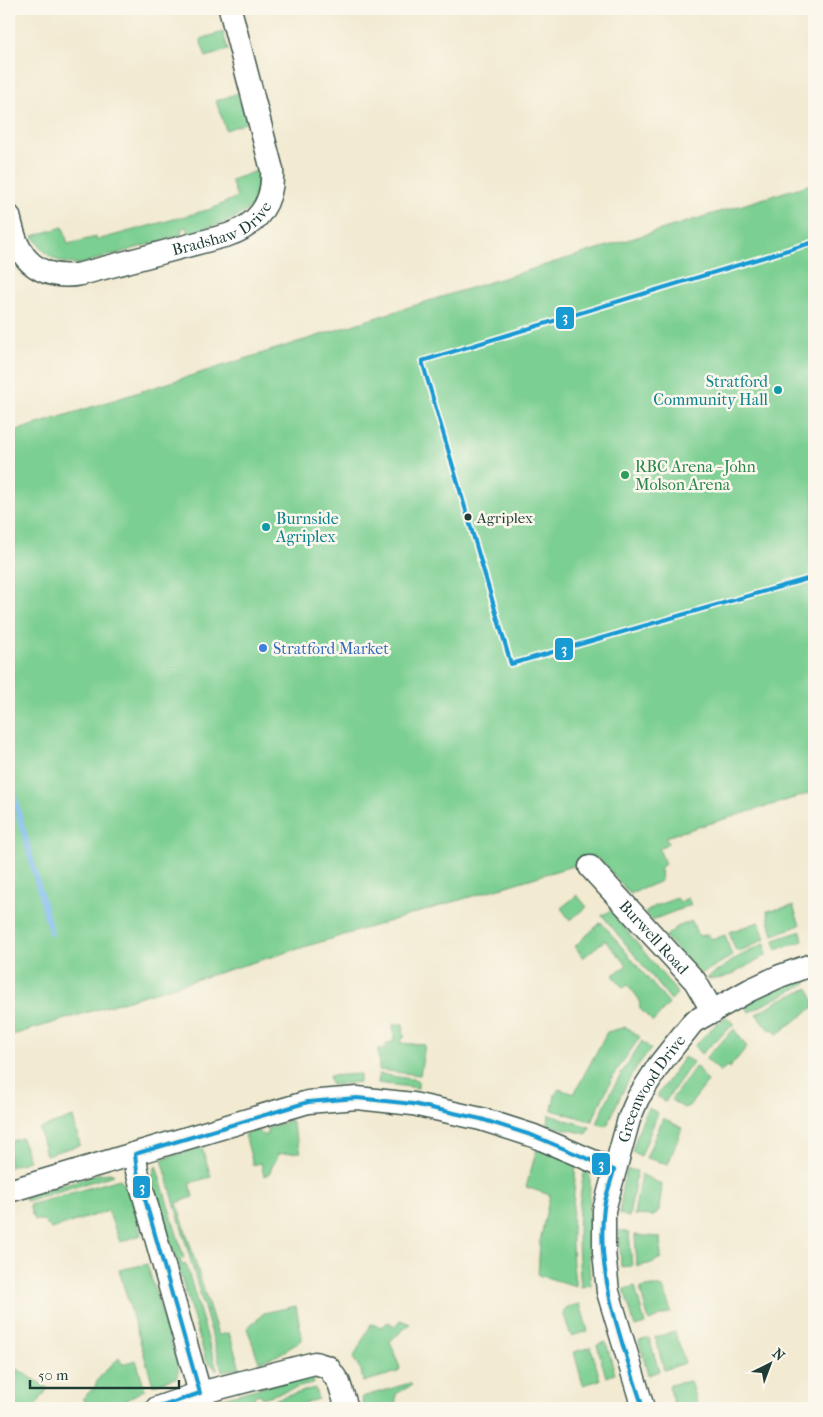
<svg xmlns="http://www.w3.org/2000/svg" width="823" height="1417" font-family="'IM FELL French Canon',serif">
<style>
.green{fill:#7bcf92;stroke:#4d8663}
.lines{fill:none;stroke-linecap:round;stroke-linejoin:round}
.stream{stroke:#7ebaf1;stroke-width:5.5}
.minor-casing{stroke:#3f574c;stroke-width:25}
.minor{stroke:#fff;stroke-width:22}
.bus-1-casing{stroke:#fbf7ec;stroke-width:8}
.bus-1{stroke:#189ad3;stroke-width:4}
.culture-dot{fill:#0f9aa8;stroke:#fbf7ec;stroke-width:2}
.leisure-dot{fill:#2e9e5b;stroke:#fbf7ec;stroke-width:2}
.bus-dot{fill:#1f3d34;stroke:#fbf7ec;stroke-width:2}
.shop-dot{fill:#3f7fe0;stroke:#fbf7ec;stroke-width:2}
.labels{text-anchor:middle;stroke-width:5;stroke-linejoin:round;paint-order:stroke}
.bus-label{font-size:15px;fill:#1f3d34;stroke:#fbf7ec;text-anchor:start}
.street-label{font-size:16px;fill:#1f3d34;stroke:#fbf7ec}
.culture-label{font-size:16px;fill:#0d838f;stroke:#fbf7ec;text-anchor:end}
.leisure-label{font-size:16px;fill:#27864d;stroke:#fbf7ec;text-anchor:start}
.shop-label{font-size:16px;fill:#366cbe;stroke:#fbf7ec;text-anchor:start}
.line-badge{stroke:#fbf7ec;stroke-width:2}
.badge-label{font-size:14px;text-anchor:middle;font-weight:bold;fill:#fff}
</style>
<rect width="100%" height="100%" fill="#fbf7ec"/>
<filter id="ink" filterUnits="userSpaceOnUse"><feTurbulence type="fractalNoise" baseFrequency=".02" numOctaves="2"/><feDisplacementMap in="SourceGraphic" scale="10" xChannelSelector="R" yChannelSelector="G"/><feConvolveMatrix kernelMatrix="1 2 1 2 8 2 1 2 1" color-interpolation-filters="sRGB"/></filter>
<filter id="wash" filterUnits="userSpaceOnUse"><feTurbulence type="fractalNoise" baseFrequency=".0096" numOctaves="4" result="noise"/><feDisplacementMap in="SourceGraphic" scale="20" xChannelSelector="R" yChannelSelector="G"/><feGaussianBlur stdDeviation="1.12" result="paint"/><feColorMatrix in="noise" values="0 0 0 0 0 0 0 0 0 0 0 0 0 0 0 0 0 1.4 0 .05"/><feComposite in="paint" operator="in"/></filter>
<g filter="url(#wash)">
<rect width="100%" height="100%" fill="#f2ead1"/>
<!-- green -->
<g class="green">
<path d="M223,32L228,50L206,57L200,39Z"/>
<path d="M238,93L248,122L226,130L216,101Z"/>
<path d="M262,169C262,174 263,180 262,185C256,219 217,224 189,233L186,227L182,228L181,235L81,264C57,265 45,256 33,236L63,227L68,244L96,237L97,240L211,209L237,197L231,180Z"/>
<path d="M814,183V792L665,837L668,843L659,849L665,864L660,868L661,881L630,894L599,858L9,1036V433L454,293Z"/>
<path d="M577,895L587,907L570,920L561,908Z"/>
<path d="M677,898L680,902L688,898L691,905L652,920L645,913L655,906Z"/>
<path d="M793,906L800,925L773,935L767,911Z"/>
<path d="M611,911L675,990L677,994L671,1000L602,915Z"/>
<path d="M692,921L697,934L701,936L708,934L709,937L714,939L725,935L732,956L701,974L665,937L677,927Z"/>
<path d="M601,922L669,1004L653,1022L640,1009L639,999L628,985L623,988L613,975L627,965L605,940L583,958L575,946Z"/>
<path d="M759,922L765,939L738,952L735,949L729,932Z"/>
<path d="M801,931L803,941L776,950L774,940Z"/>
<path d="M765,943L766,955C750,963 724,984 707,978L738,957Z"/>
<path d="M799,976L807,983L749,1012L744,1003Z"/>
<path d="M809,988L814,1002V1007L777,1034L772,1029L769,1030L756,1014L782,999Z"/>
<path d="M726,1017L734,1024L701,1054L694,1046L715,1025Z"/>
<path d="M393,1024H403L404,1038L400,1040L401,1043L425,1045L420,1075L379,1070L378,1049H384L387,1044L394,1041Z"/>
<path d="M626,1027L640,1037L613,1076L592,1121L552,1110L555,1095L559,1089L574,1094L607,1032Z"/>
<path d="M734,1029L747,1047L729,1068L726,1066L721,1072L705,1058Z"/>
<path d="M642,1041L651,1049C632,1070 620,1096 609,1122L606,1126L597,1124C608,1093 624,1069 642,1041Z"/>
<path d="M684,1057L693,1062L665,1102L657,1096Z"/>
<path d="M696,1066L708,1082L689,1106L684,1108L671,1100Z"/>
<path d="M360,1074V1082L331,1085L329,1076Z"/>
<path d="M379,1074L418,1080V1088L378,1083Z"/>
<path d="M648,1108L658,1113L641,1156L632,1152L640,1126Z"/>
<path d="M549,1115L590,1127L587,1134L548,1125Z"/>
<path d="M73,1117L80,1145L46,1155L39,1129Z"/>
<path d="M663,1118L682,1128L668,1164L646,1158Z"/>
<path d="M291,1120L301,1152L278,1154C277,1162 271,1165 270,1173L264,1176L261,1163L253,1165L245,1134L258,1130L262,1135H267V1129Z"/>
<path d="M22,1138L29,1161L9,1167V1142Z"/>
<path d="M202,1147L211,1177L189,1183L193,1197L177,1203L218,1335L229,1333L240,1368L222,1371L162,1159Z"/>
<path d="M537,1149L576,1161C574,1203 568,1244 576,1286L538,1275L540,1241L550,1195L526,1187Z"/>
<path d="M156,1165L184,1258L180,1259L182,1265L186,1264L217,1370L206,1360L155,1189L152,1177Z"/>
<path d="M585,1169L589,1175L590,1181C590,1216 586,1250 591,1285L581,1287C577,1246 576,1208 585,1169Z"/>
<path d="M627,1169L637,1171L629,1217L620,1214L622,1188Z"/>
<path d="M110,1173L114,1175L26,1201L25,1196L98,1174Z"/>
<path d="M641,1174L662,1185L659,1210L654,1216L634,1215Z"/>
<path d="M120,1179C131,1188 137,1220 141,1235L120,1242L108,1211L51,1229L42,1220H34L29,1205Z"/>
<path d="M619,1230L629,1233L632,1266L621,1267Z"/>
<path d="M635,1235L660,1237L661,1258L649,1264L637,1266Z"/>
<path d="M147,1264L178,1366V1377L153,1385L119,1270Z"/>
<path d="M635,1286L645,1324L635,1327L624,1289Z"/>
<path d="M653,1286L663,1288L671,1312L649,1321L640,1288Z"/>
<path d="M580,1304L588,1331L571,1336L563,1312L567,1307Z"/>
<path d="M296,1306L301,1332V1341L278,1355L259,1362L247,1328L264,1313Z"/>
<path d="M400,1320L410,1324L390,1341L400,1368L398,1372L363,1382L361,1370L353,1358L371,1324L382,1327L388,1322L395,1326Z"/>
<path d="M675,1332L685,1363L664,1370L655,1337Z"/>
<path d="M649,1338L659,1371L648,1375L639,1341Z"/>
<path d="M606,1342L615,1374L606,1377L597,1345Z"/>
<path d="M591,1347L600,1380L583,1385L574,1352Z"/>
<path d="M119,1358L122,1364L136,1360L145,1389L123,1402L117,1408H93L82,1399L95,1387C97,1376 111,1366 119,1358Z"/>
<path d="M9,1364L48,1388L34,1408H9Z"/>
<path d="M304,1376H313L314,1383L262,1398L260,1394L254,1396L255,1400L224,1408H186Z"/>
<path d="M690,1381L698,1408H675L669,1385Z"/>
<path d="M410,1383L412,1385L396,1394V1408H363L362,1397Z"/>
<path d="M315,1388L318,1399L290,1408H279L276,1399Z"/>
</g>
<g class="lines">
<!-- stream -->
<path class="stream" d="M9,777L51,933"/>
</g>
</g>
<g filter="url(#ink)">
<g class="lines">
<!-- minor casing -->
<g class="minor-casing">
<g id="minor">
<path id="s1" d="M9,216C12,227 14,239 20,249C32,272 57,279 81,274L228,235C258,225 274,202 272,170L230,9"/>
<path id="s2" d="M590,867L695,981L713,1012"/>
<path d="M135,1154L137,1171L200,1393"/>
<path d="M9,1191L308,1102L357,1098L413,1104L481,1119L534,1136L614,1170"/>
<path d="M157,1408L200,1393L315,1363L328,1367L339,1383L347,1408"/>
<path id="s3" d="M643,1408L608,1292L604,1252V1210L629,1119L638,1098L659,1065L693,1022L750,990L780,976L814,964"/>
</g>
</g>
<!-- minor -->
<use href="#minor" class="minor"/>
<!-- bus-1 casing -->
<g class="bus-1-casing">
<g id="bus-1">
<path d="M814,242L422,361L511,664L814,577"/>
<path d="M157,1408L200,1393L137,1171L135,1154L308,1102L357,1098L413,1104L481,1119L534,1136L614,1170C611,1182 606,1194 604,1207C595,1275 623,1345 643,1408"/>
</g>
</g>
<!-- bus-1 -->
<use href="#bus-1" class="bus-1"/>
</g>
</g>
<!-- markers -->
<g class="culture-dot">
<circle cx="778" cy="390" r="5"/>
<circle cx="266" cy="527" r="5"/>
</g>
<circle class="leisure-dot" cx="625" cy="475" r="5"/>
<circle class="bus-dot" cx="468" cy="517" r="4.5"/>
<circle class="shop-dot" cx="263" cy="648" r="5"/>
<g class="labels">
<!-- bus labels -->
<g class="bus-label">
<text x="477" y="523">Agriplex</text>
</g>
<!-- street labels -->
<g class="street-label">
<text dy="6" stroke="none"><textPath href="#s1" startOffset="255">Bradshaw Drive</textPath></text>
<text dy="6" stroke="none"><textPath href="#s2" startOffset="95">Burwell Road</textPath></text>
<text dy="6" stroke="none"><textPath href="#s3" startOffset="335">Greenwood Drive</textPath></text>
</g>
<!-- culture labels -->
<g class="culture-label">
<text x="768" y="387">Stratford<tspan x="768" dy="18">Community Hall</tspan></text>
<text x="276" y="524" text-anchor="start">Burnside<tspan x="276" dy="18">Agriplex</tspan></text>
</g>
<!-- leisure labels -->
<g class="leisure-label">
<text x="635" y="472">RBC Arena - John<tspan x="635" dy="18">Molson Arena</tspan></text>
</g>
<!-- shop labels -->
<g class="shop-label">
<text x="273" y="654">Stratford Market</text>
</g>
</g>
<g class="line-badge">
<rect x="555" y="306" width="20" height="24" rx="5" fill="#189ad3"/>
<rect x="554" y="637" width="20" height="24" rx="5" fill="#189ad3"/>
<rect x="591" y="1152" width="20" height="24" rx="5" fill="#189ad3"/>
<rect x="132" y="1175" width="19" height="24" rx="5" fill="#189ad3"/>
</g>
<g class="badge-label">
<text x="565" y="322">3</text>
<text x="564" y="654">3</text>
<text x="601" y="1169">3</text>
<text x="142" y="1192">3</text>
</g>
<!-- margin -->
<rect width="823" height="1417" fill="none" stroke="#fbf7ec" stroke-width="30"/>
<!-- north arrow -->
<g transform="translate(770 1364) rotate(42)" stroke="#fbf7ec" stroke-width="4" paint-order="stroke">
<path d="M0-4L9 19L0 12L-9 19Z" fill="#1f3d34"/>
<text y="-8" font-size="14" font-weight="bold" text-anchor="middle" fill="#1f3d34">N</text>
</g>
<!-- scale -->
<path d="M30 1380v8h149v-8" fill="none" stroke="#1f3d34" stroke-width="2.5"/>
<text x="38" y="1380" font-size="15" fill="#1f3d34" stroke="#fbf7ec" stroke-width="4" paint-order="stroke">50 m</text>
</svg>
